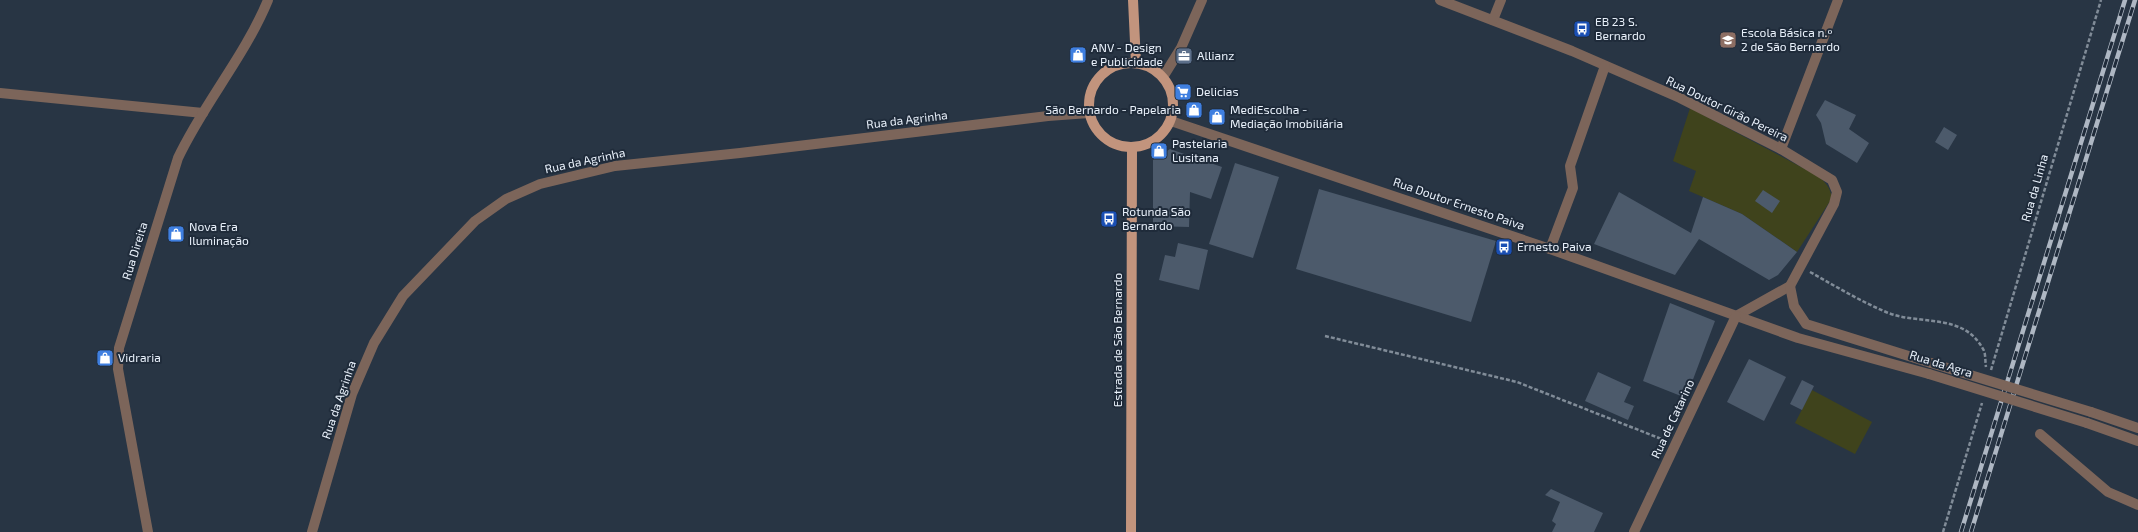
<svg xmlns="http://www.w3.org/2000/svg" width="2138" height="532" font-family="'Exo 2',sans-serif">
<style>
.green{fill:#3f431c}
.building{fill:#4c5a6b}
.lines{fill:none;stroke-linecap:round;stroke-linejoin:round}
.path{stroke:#818c98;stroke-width:2.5;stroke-dasharray:4 2;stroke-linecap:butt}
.minor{stroke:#7c655a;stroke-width:10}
.major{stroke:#c2947d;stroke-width:10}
.rail-casing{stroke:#aeb7c3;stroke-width:4.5}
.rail{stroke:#1f2b3a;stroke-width:3;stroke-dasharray:9;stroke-linecap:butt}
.minor-bridge{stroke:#7c655a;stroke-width:10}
.labels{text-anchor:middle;stroke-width:4;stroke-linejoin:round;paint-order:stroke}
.poi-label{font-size:12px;fill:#e9f1fb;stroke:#1f2b3a;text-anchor:start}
.street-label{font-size:12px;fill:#e9f1fb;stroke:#1f2b3a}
</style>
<rect width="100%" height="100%" fill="#283544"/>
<!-- green -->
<g class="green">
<path d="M1690,108L1818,176C1826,183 1830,187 1832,198L1797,252L1742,214L1689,191L1696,171L1673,161Z"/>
<path d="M1812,390L1872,422L1855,454L1795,423Z"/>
</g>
<!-- building -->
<g class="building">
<path d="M1825,100L1856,115L1849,129L1869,143L1857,163L1826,144L1821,123L1816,115Z"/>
<path d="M1944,127L1957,135L1948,150L1935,142Z"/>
<path d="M1170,149L1222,167L1211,199L1190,192L1189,227L1153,226V160Z"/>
<path d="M1235,163L1279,177L1253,258L1209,244Z"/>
<path d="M1319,189L1496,241L1471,322L1296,269Z"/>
<path d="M1763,190L1780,201L1772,213L1755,201Z"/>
<path d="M1619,192L1691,233L1703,197L1742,214L1797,252L1778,275L1769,280L1699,239L1675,275L1594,244Z"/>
<path d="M1178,243L1208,250L1199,290L1159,280L1165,255L1175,257Z"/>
<path d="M1670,303L1715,321L1686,398L1643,381Z"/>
<path d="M1749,359L1786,377L1764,421L1727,402Z"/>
<path d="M1598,372L1631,387L1624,402L1634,406L1628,420L1585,401Z"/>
<path d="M1802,380L1814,386L1802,410L1790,404Z"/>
<path d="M1551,489L1603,513L1594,532H1552L1556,524L1552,521L1560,502L1545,495Z"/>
</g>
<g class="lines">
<!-- path -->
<g class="path">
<path d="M1810,272C1835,286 1860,301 1886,312C1919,326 1963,312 1983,349C1986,353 1985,362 1986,367"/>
<path d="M1325,336L1517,382L1664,440"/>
<path d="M1991,370L2101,0"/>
<path d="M1943,532L1982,403"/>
</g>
<!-- minor -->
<g class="minor">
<path d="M1440,0L1572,51L1680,98L1781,149L1832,180L1837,192L1834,204L1790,286L1736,316"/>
<path d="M1493,20L1501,0"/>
<path d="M1163,77L1181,48L1202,0"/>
<path d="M0,93L203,113"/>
<path d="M1171,121L1550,249L1798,338L1929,374"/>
<path d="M1781,149L1838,0"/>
<path d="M1550,249L1573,188L1570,166L1605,66"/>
<path d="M1790,286L1794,306L1806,324L1931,363"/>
<path d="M2091,412L2138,428"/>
<path d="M2087,423L2138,441"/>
<path d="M2040,434L2108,492L2138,505"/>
<path d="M148,532L118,369L119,348L178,158C204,103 245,56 268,0"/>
<path d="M312,532L352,394L374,343L403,296L475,221L506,199L540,184L615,166L740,153L1048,116L1089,113"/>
<path d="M1634,532L1736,316"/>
</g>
<!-- major -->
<g class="major">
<path d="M1133,0L1136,63"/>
<circle cx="1131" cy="105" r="42"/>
<path d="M1131,532L1132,148"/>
</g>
<!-- rail casing -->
<g class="rail-casing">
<g id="rail">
<path d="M1961,532L2125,0"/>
<path d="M1971,532L2135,0"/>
</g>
</g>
<!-- rail -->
<use href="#rail" class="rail"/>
<!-- minor-bridge -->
<g class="minor-bridge">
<path d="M1931,363L2091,412"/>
<path d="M1929,374L2087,423"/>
</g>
</g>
<!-- icons -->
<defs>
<g id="bus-square" transform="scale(0.9)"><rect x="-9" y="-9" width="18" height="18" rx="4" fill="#1a4fb4" stroke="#1f2b3a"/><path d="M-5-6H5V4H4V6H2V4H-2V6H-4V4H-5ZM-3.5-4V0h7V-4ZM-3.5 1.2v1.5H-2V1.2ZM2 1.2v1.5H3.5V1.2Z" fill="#fff"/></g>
<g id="school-square" transform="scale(0.9)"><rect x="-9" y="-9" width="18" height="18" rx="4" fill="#8d6e63" stroke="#1f2b3a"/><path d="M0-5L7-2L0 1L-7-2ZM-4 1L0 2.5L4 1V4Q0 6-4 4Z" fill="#fff"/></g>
<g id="shop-square" transform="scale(0.9)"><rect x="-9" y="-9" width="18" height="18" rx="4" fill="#3f7fe0" stroke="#1f2b3a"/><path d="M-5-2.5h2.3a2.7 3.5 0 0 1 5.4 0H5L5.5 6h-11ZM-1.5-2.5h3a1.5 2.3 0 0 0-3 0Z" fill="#fff"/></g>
<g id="office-square" transform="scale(0.9)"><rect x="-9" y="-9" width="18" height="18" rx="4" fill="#5c6f8a" stroke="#1f2b3a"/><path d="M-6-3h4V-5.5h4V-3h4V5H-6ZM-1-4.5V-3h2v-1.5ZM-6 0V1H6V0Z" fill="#fff"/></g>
<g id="supermarket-square" transform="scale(0.9)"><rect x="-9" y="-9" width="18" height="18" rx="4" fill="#3f7fe0" stroke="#1f2b3a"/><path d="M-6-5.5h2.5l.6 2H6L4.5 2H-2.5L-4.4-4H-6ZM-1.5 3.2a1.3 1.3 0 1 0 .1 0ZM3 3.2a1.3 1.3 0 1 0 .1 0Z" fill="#fff"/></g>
</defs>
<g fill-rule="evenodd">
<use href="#bus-square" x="1582" y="29"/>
<use href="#school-square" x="1728" y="40"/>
<use href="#shop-square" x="1078" y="55"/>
<use href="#office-square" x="1184" y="56"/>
<use href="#supermarket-square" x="1183" y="92"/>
<use href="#shop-square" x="1194" y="110"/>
<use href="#shop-square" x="1217" y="117"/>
<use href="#shop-square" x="1159" y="151"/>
<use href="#bus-square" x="1109" y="219"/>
<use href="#shop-square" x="176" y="234"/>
<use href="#bus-square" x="1504" y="247"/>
<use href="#shop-square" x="105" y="358"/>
</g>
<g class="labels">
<!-- poi labels -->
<g class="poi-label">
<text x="1595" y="26">EB 23 S.<tspan x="1595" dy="14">Bernardo</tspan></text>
<text x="1741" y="37">Escola Básica n.º<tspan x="1741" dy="14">2 de São Bernardo</tspan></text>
<text x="1091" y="52">ANV - Design<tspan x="1091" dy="14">e Publicidade</tspan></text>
<text x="1197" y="60">Allianz</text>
<text x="1196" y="96">Delicias</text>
<text x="1181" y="114" text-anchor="end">São Bernardo - Papelaria</text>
<text x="1230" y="114">MediEscolha -<tspan x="1230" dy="14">Mediação Imobiliária</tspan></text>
<text x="1172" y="148">Pastelaria<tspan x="1172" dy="14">Lusitana</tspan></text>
<text x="1122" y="216">Rotunda São<tspan x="1122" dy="14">Bernardo</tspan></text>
<text x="189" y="231">Nova Era<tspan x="189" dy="14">Iluminação</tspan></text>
<text x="1517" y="251">Ernesto Paiva</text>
<text x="118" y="362">Vidraria</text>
</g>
<!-- street labels -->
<g class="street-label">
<text transform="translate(1727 109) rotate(26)" y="4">Rua Doutor Girão Pereira</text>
<text transform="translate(907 120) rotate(-7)" y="4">Rua da Agrinha</text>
<text transform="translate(585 161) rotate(-12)" y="4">Rua da Agrinha</text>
<text transform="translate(2035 188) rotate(-74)" y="4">Rua da Linha</text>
<text transform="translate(1459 204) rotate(19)" y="4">Rua Doutor Ernesto Paiva</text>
<text transform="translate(135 251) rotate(-73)" y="4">Rua Direita</text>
<text transform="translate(1118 340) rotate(-90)" y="4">Estrada de São Bernardo</text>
<text transform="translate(1941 364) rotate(17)" y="4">Rua da Agra</text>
<text transform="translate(339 400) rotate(-71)" y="4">Rua da Agrinha</text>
<text transform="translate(1673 419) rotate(-65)" y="4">Rua de Catarino</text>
</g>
</g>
</svg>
